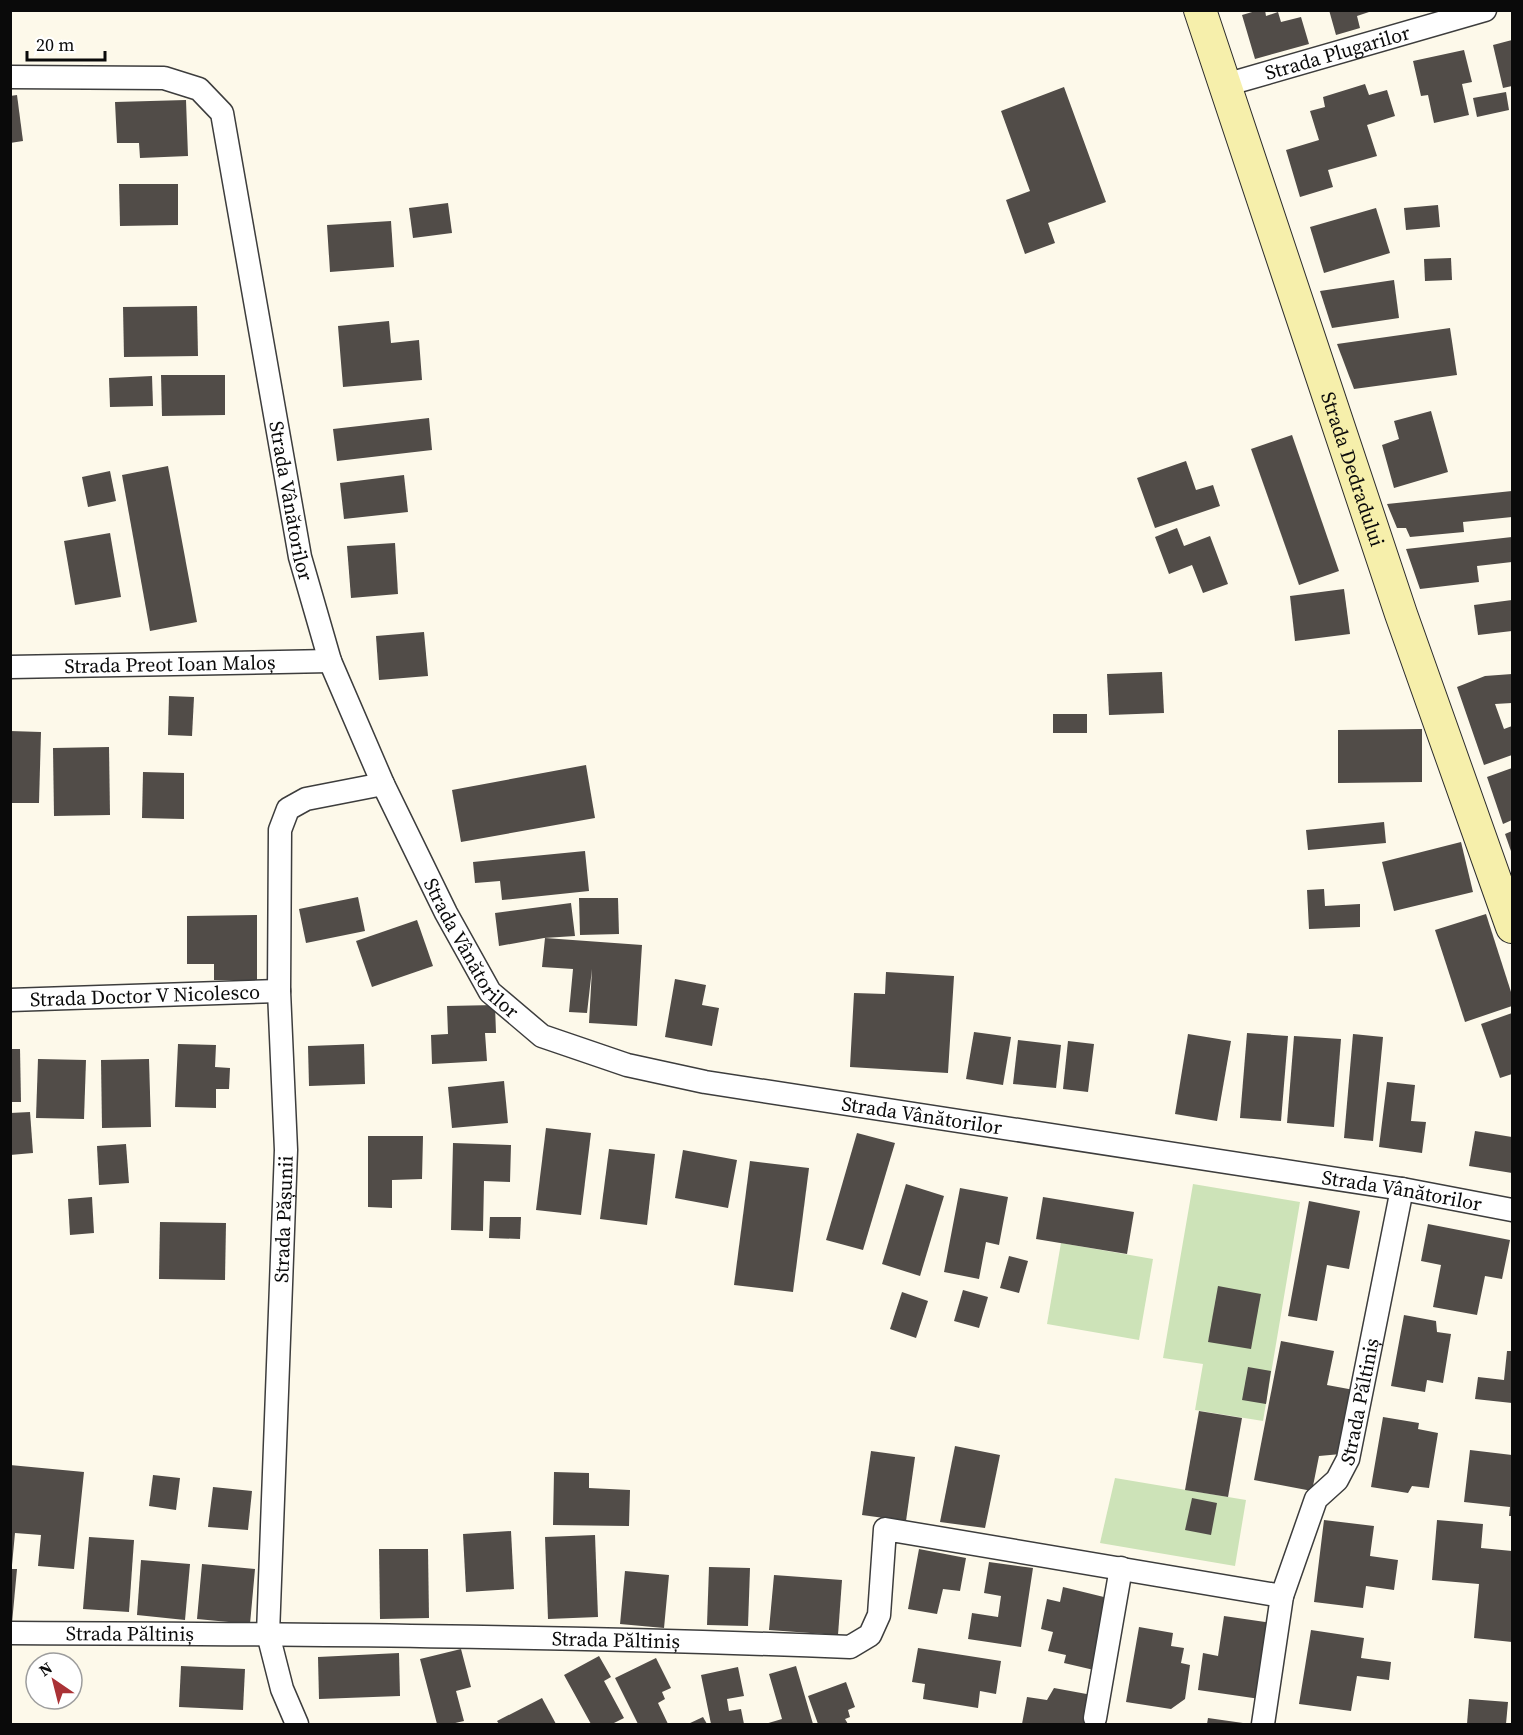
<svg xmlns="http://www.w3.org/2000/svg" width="1523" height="1735" font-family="'Source Serif 4',serif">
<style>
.green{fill:#cde3b8}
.building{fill:#514c48}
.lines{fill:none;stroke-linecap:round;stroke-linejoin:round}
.street-casing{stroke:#3d3d3d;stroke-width:25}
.secondary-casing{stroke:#2c2c2c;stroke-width:34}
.street{stroke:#fff;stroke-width:22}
.secondary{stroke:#f6efab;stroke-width:32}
.labels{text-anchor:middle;stroke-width:6;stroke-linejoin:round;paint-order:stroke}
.street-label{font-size:20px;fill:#0a0a0a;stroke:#fff}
</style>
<rect width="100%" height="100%" fill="#fdf9ea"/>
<!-- green -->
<g class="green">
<path d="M1193,1184L1300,1202L1263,1421L1195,1410L1203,1364L1163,1358Z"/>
<path d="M1061,1243L1153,1259L1139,1340L1047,1324Z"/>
<path d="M1115,1478L1246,1500L1235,1566L1100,1543Z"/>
</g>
<!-- building -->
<g class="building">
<path d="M1259,10H1265L1266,16L1278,12L1281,22L1301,17L1309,44L1255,59L1242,15Z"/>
<path d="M1329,10H1372V11L1357,16L1360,28L1336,35Z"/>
<path d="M1512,40V86L1503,88L1493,45Z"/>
<path d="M1464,50L1472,82L1462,84L1469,115L1434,123L1428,95L1421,96L1413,61Z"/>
<path d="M1365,84L1369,95L1387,90L1395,116L1367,125L1377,156L1328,170L1333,187L1300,197L1286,150L1319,140L1310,111L1325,107L1323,97Z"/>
<path d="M1064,87L1106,202L1048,223L1055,243L1025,254L1006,200L1030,191L1001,111Z"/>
<path d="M1506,92L1509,110L1477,117L1473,98Z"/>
<path d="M17,95L23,141L10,143V96Z"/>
<path d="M186,100L188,156L140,158L139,143H117L115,102Z"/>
<path d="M119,184H178V225L120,226Z"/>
<path d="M448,203L452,233L413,238L409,208Z"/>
<path d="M1438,205L1440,227L1406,230L1404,208Z"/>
<path d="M1376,208L1390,253L1324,273L1310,227Z"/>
<path d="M391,221L394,267L330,272L327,225Z"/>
<path d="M1451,258L1452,280L1425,281L1424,259Z"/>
<path d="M1394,280L1399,318L1332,328L1320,291Z"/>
<path d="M197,306L198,356L124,357L123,307Z"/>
<path d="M389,321L391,343L419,340L422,380L343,387L338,326Z"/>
<path d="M1450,328L1457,375L1354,389L1337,344Z"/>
<path d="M161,375H225V415L162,416Z"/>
<path d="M152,376L153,406L110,407L109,378Z"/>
<path d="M1431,411L1448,472L1394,488L1382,445L1399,439L1394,421Z"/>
<path d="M429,418L432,450L337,461L333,429Z"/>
<path d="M1292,435L1339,571L1299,585L1251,449Z"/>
<path d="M1186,461L1196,490L1213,485L1220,506L1155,528L1137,478Z"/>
<path d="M168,466L197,622L150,631L122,475Z"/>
<path d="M110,471L116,501L88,507L82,477Z"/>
<path d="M404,475L408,512L344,519L340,483Z"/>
<path d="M1512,491V517L1463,522L1464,532L1410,537L1406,528H1397L1387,504Z"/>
<path d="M1177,528L1184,546L1210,536L1228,584L1203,593L1192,565L1169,574L1155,537Z"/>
<path d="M110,533L121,597L75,605L64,541Z"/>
<path d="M1512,537V562L1477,566L1479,582L1420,589L1406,549Z"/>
<path d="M395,543L398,594L351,598L347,546Z"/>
<path d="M1344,589L1350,634L1295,641L1290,596Z"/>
<path d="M1512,600V631L1478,635L1474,605Z"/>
<path d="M424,632L428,676L379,680L376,636Z"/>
<path d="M1162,672L1164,713L1109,715L1107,674Z"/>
<path d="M1512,674V703L1495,704L1504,729L1512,726V755L1484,765L1457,687L1485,676Z"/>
<path d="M169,696L194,697L192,736L168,735Z"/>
<rect x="1053" y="714" width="34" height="19"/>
<path d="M1422,729V782L1338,783V730Z"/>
<path d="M10,731L41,732L39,803H10Z"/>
<path d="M109,747L110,815L54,816L53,748Z"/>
<path d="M586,765L595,818L461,842L452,790Z"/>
<path d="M1512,768V820L1503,824L1487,777Z"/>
<path d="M143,772L184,773V819L142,818Z"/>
<path d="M1384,822L1386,843L1308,850L1306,830Z"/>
<path d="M1512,831V854L1505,834Z"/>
<path d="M1461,842L1473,892L1394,911L1382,862Z"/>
<path d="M585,851L589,891L502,900L500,881L475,883L473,862Z"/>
<path d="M1324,889L1325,906L1360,904V927L1309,929L1307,890Z"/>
<path d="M358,897L365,931L306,943L299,909Z"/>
<path d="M579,898H618L619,934L580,935Z"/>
<path d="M571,903L575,936L544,938L499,946L495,913Z"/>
<path d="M1486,914L1512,995V1006L1465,1022L1435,930Z"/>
<path d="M257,915V980H214V964H187V916Z"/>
<path d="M417,920L433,966L372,987L356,941Z"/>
<path d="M545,938L642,945L637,1026L589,1023L592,969L587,1013L569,1012L573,969L542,967Z"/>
<path d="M886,972L954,976L948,1073L850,1067L854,993L885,994Z"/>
<path d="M675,979L706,985L702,1005L719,1008L712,1046L665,1037Z"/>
<path d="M495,1005L496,1033H485L487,1061L432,1064L431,1035L448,1034L447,1006Z"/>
<path d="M1512,1013V1074L1500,1078L1481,1024Z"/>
<path d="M974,1032L1011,1037L1003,1085L966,1079Z"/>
<path d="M1247,1033L1288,1036L1281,1121L1240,1118Z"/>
<path d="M1188,1034L1231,1041L1217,1121L1175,1114Z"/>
<path d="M1353,1034L1383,1037L1373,1141L1344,1138Z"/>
<path d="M1294,1036L1341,1039L1334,1127L1287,1123Z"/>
<path d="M1018,1040L1061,1045L1056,1088L1013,1084Z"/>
<path d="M1068,1041L1094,1044L1088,1092L1063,1089Z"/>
<path d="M178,1044L216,1045L215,1067L230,1068L229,1089H216V1108L175,1107Z"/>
<path d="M364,1044L365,1084L309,1086L308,1046Z"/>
<path d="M10,1049H20L21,1102H10Z"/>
<path d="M38,1059L86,1060L84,1119L36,1118Z"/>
<path d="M149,1059L151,1127L102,1128L101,1060Z"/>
<path d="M504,1081L508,1123L452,1128L448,1087Z"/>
<path d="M1387,1082L1415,1085L1411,1121L1426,1122L1422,1153L1379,1147Z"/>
<path d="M30,1112L33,1153L10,1155V1113Z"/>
<path d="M546,1128L591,1133L581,1215L536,1210Z"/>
<path d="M1475,1131L1512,1137V1173L1469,1166Z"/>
<path d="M857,1133L895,1143L863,1250L826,1240Z"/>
<path d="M368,1136H423L422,1179L392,1180V1208L368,1207Z"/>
<path d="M453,1143L511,1145L510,1182L484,1181L483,1231L451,1230Z"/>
<path d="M126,1144L129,1183L99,1185L97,1146Z"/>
<path d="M609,1149L655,1154L647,1225L600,1219Z"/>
<path d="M683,1150L737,1160L728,1208L675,1198Z"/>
<path d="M750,1161L809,1168L793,1292L734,1285Z"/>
<path d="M906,1184L944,1196L920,1276L882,1264Z"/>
<path d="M960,1188L1008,1197L999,1245L986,1242L979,1279L944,1272Z"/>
<path d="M92,1197L94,1233L70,1235L68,1199Z"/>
<path d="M1043,1197L1134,1212L1127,1254L1036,1239Z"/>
<path d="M1309,1201L1360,1211L1349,1269L1327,1265L1317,1321L1288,1316Z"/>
<path d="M490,1217H521L520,1239L489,1238Z"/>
<path d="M160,1222L226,1223L225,1280L159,1279Z"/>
<path d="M1428,1224L1510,1240L1502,1279L1485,1276L1477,1315L1433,1307L1441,1265L1421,1261Z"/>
<path d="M1009,1256L1028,1261L1019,1293L1000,1288Z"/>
<path d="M1218,1286L1261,1294L1251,1349L1208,1342Z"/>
<path d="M963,1290L988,1297L979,1328L954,1321Z"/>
<path d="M902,1292L928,1301L916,1338L890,1329Z"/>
<path d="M1404,1315L1436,1321L1437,1332L1451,1334L1443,1383L1427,1380L1425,1392L1391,1386Z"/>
<path d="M1281,1341L1334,1351L1327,1385L1354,1390L1341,1454L1319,1456L1312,1491L1254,1480Z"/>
<path d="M1507,1351H1512V1403L1475,1399L1478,1377L1504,1380Z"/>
<path d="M1248,1367L1271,1371L1266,1404L1242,1400Z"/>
<path d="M1199,1411L1242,1418L1228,1497L1185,1490Z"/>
<path d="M1383,1417L1419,1423L1418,1429L1438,1433L1429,1488L1412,1486L1408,1493L1371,1487Z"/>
<path d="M955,1446L1000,1455L985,1528L940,1522Z"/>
<path d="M1470,1450L1512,1455V1516H1509L1510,1507L1464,1502Z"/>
<path d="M871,1451L915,1457L906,1521L862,1515Z"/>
<path d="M10,1465L84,1472L74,1569L38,1566L41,1535L15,1533L12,1565H10Z"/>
<path d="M554,1472L589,1473V1488L630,1490L629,1526L553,1525Z"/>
<path d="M153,1475L180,1478L176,1510L149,1506Z"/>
<path d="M213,1487L252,1491L248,1530L208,1527Z"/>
<path d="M1192,1498L1217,1503L1211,1535L1185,1530Z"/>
<path d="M1324,1520L1374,1526L1370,1556L1398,1560L1394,1590L1366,1586L1363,1608L1314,1602Z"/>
<path d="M1437,1520L1483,1524L1481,1548L1512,1551V1642L1474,1638L1479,1584L1432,1580Z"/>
<path d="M511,1531L514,1589L466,1592L463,1534Z"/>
<path d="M595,1535L598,1617L548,1619L545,1537Z"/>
<path d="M89,1537L134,1540L129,1612L83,1609Z"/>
<path d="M379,1549H428L429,1618L380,1619Z"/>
<path d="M919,1549L966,1558L960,1591L943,1589L937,1614L908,1609Z"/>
<path d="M141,1560L190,1564L185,1620L137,1615Z"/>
<path d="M989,1562L1033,1568L1021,1647L968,1639L972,1613L998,1617L1001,1596L984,1593Z"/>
<path d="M202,1564L255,1569L250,1624L197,1619Z"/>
<path d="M709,1567L750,1568L748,1626L707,1625Z"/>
<path d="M10,1569H17L12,1623H10Z"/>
<path d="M625,1571L669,1575L664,1628L620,1624Z"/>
<path d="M774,1575L842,1580L838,1635L769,1630Z"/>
<path d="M1063,1587L1112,1599L1094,1670L1064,1663L1066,1655L1048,1651L1053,1632L1041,1629L1047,1599L1060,1602Z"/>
<path d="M1224,1616L1272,1623L1260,1699L1198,1690L1203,1653L1218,1656Z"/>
<path d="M1139,1627L1173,1633L1171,1646L1184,1648L1181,1663L1190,1665L1185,1699L1171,1709L1126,1702Z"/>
<path d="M1311,1630L1364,1638L1361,1658L1391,1662L1389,1680L1357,1676L1351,1711L1299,1704Z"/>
<path d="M918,1648L1001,1661L996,1694L980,1691L978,1708L923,1699L925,1684L912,1682Z"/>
<path d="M461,1649L471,1687L456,1691L464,1721L451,1724H437L420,1659Z"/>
<path d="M399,1653L400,1696L319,1699L318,1657Z"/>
<path d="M599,1656L611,1677L604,1681L624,1718L612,1724H591L564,1675Z"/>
<path d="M656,1658L671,1688L662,1692L665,1699L658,1703L668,1724H638L615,1678Z"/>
<path d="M181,1666L245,1669L243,1710L179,1707Z"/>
<path d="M796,1666L813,1724H765L782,1719L769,1674Z"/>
<path d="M738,1667L744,1696L727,1699L729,1711L741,1709L744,1724H711L701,1675Z"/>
<path d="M846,1682L855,1707L848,1710L850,1717L845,1719L848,1724H818L808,1696Z"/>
<path d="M1054,1688L1092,1695L1086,1724H1022L1027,1697L1047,1700Z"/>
<path d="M542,1698L556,1724H499L497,1721Z"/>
<path d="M1469,1699L1508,1702L1506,1724H1467Z"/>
<path d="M703,1717L707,1724H688Z"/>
<path d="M1208,1718L1243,1723V1724H1207Z"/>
</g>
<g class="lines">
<!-- street casing -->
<g class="street-casing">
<g id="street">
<path id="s1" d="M10,77L164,78L199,89L222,113L300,557L330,661L383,784L446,913L490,992L542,1036L627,1065L705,1082L1402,1189L1512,1210"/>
<path id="s2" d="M1225,85L1485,10"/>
<path id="s3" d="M10,667L330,661"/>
<path id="s4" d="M10,1000L279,991"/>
<path id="s5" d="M10,1633C290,1634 570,1636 850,1647L870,1635L879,1615L885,1529L1282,1596L1316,1499L1337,1480L1348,1459L1402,1189"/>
<path d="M1095,1718L1121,1568"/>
<path id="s6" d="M297,1724L282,1689L268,1634L286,1150L279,991L280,830L288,809L306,799L383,784"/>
<path d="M1263,1724L1282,1596"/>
</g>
</g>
<!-- secondary casing -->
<g class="secondary-casing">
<g id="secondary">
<path id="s7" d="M1200,10L1401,614L1512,927"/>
</g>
</g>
<!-- street -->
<use href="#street" class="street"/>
<!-- secondary -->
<use href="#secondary" class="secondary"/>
</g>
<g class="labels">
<!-- street labels -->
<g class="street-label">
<text dy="7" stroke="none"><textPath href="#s2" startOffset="117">Strada Plugarilor</textPath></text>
<text dy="7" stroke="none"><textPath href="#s7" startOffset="484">Strada Dedradului</textPath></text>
<text dy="7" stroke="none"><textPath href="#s1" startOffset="618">Strada Vânătorilor</textPath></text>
<text dy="7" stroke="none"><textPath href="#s3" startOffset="160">Strada Preot Ioan Maloș</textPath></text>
<text dy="7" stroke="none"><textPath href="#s1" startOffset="1104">Strada Vânătorilor</textPath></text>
<text dy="7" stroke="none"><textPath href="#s4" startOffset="135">Strada Doctor V Nicolesco</textPath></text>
<text dy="7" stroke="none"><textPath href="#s1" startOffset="1608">Strada Vânătorilor</textPath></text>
<text dy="7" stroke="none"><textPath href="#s1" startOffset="2094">Strada Vânătorilor</textPath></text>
<text dy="7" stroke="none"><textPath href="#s6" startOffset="510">Strada Pășunii</textPath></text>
<text dy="7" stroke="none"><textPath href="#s5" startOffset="1588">Strada Păltiniș</textPath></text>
<text dy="7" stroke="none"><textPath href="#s5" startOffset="120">Strada Păltiniș</textPath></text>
<text dy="7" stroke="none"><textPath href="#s5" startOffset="606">Strada Păltiniș</textPath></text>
</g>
</g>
<!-- border -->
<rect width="1523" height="1735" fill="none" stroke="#0a0a0a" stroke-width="24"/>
<!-- north arrow -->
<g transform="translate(54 1681) rotate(325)"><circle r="28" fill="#ffffff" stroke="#9d9d9d" stroke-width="1.5"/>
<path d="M0-4.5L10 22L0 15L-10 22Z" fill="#aa3236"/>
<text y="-9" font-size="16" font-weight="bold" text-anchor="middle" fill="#0a0a0a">N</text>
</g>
<!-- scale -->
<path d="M27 51v9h78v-9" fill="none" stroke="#0a0a0a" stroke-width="3"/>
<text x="36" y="51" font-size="18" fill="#0a0a0a" stroke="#ffffff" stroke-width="4.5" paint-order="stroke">20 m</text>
</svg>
